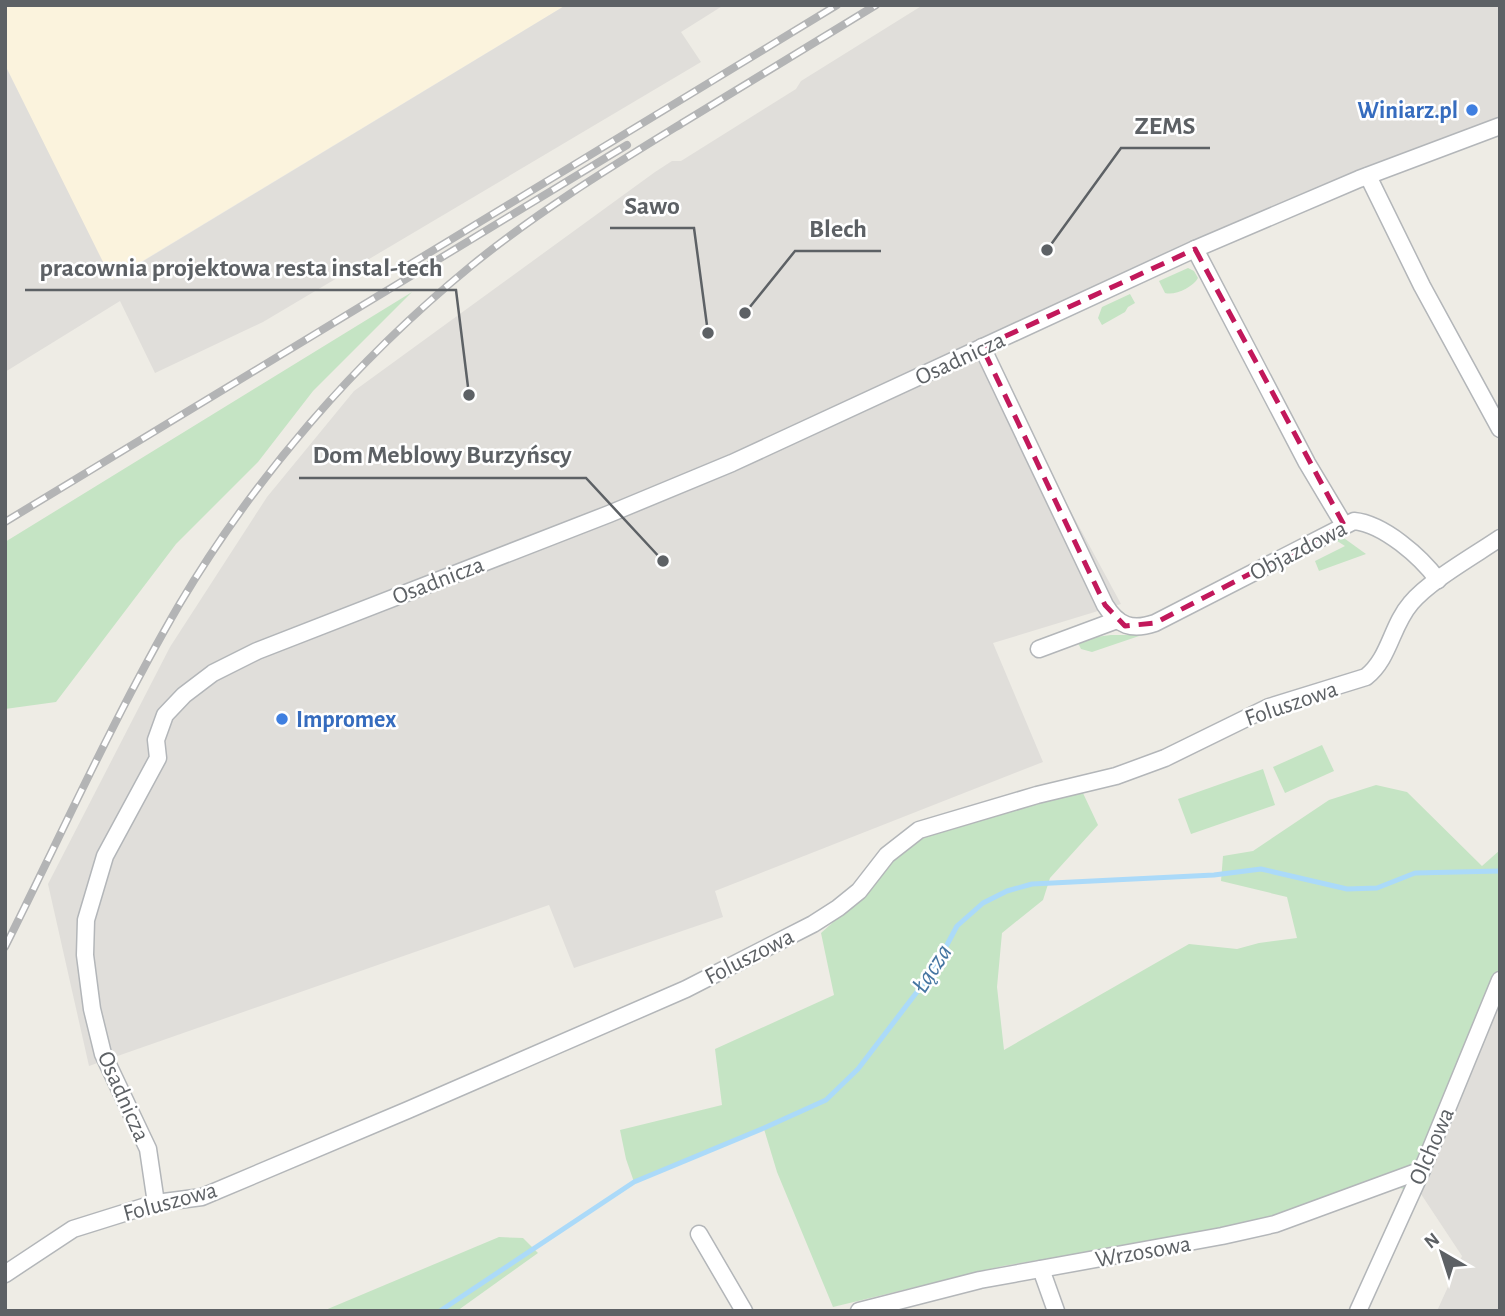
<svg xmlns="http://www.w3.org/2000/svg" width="1505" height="1316" font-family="'Alegreya Sans',sans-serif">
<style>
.commercial{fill:#fbf3dd}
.industrial{fill:#e0deda}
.green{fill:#c5e4c4}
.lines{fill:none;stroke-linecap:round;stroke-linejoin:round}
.stream{stroke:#abdaf9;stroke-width:5}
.street-casing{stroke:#b3b6b9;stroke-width:19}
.street{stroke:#fff;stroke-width:16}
.rail-casing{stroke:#b3b4b5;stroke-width:8}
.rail{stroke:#fff;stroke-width:5;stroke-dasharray:16;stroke-linecap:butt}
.marked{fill:none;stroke:#c2185b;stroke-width:5;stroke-dasharray:14 9;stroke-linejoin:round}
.shop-dot{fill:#3f7fe0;stroke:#fff;stroke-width:2.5}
.labels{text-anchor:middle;stroke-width:5;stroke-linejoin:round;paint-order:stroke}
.shop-label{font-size:24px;font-weight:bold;fill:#366cbe;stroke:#fff;text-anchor:end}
.street-label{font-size:24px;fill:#5d6165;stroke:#fff}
.water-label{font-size:26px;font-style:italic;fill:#4676a2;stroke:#fff}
.leader{fill:none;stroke:#5d6165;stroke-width:2.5}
.callout-dot{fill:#5d6165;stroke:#fff;stroke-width:2.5}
.callout-label{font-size:26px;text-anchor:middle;font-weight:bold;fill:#5d6165;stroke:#fff;stroke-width:5;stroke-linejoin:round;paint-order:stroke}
</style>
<rect width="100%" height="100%" fill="#eeece5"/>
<!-- commercial -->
<path class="commercial" d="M5,5H566L111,280L5,65Z"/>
<!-- industrial -->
<g class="industrial">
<path d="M566,5H724L681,32L701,62L263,322L155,373L120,301L5,372V65L112,280Z"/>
<path d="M923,5H1500V127L1278,212L984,351L1121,604L993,643L1043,762L715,891L723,917L574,968L549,905L89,1066L48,884L170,647L267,497L354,391L655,172L672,161H681L796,89L801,81Z"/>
<path d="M1500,987V1311H1437L1462,1256L1421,1194Z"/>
</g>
<!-- green -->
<g class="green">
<path d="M1188,268L1194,271L1198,278C1193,287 1175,296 1165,293L1159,281Z"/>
<path d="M412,292L313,391L258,462L176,544L56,702L5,709V542Z"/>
<path d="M1130,294L1135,303L1128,307L1125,312L1102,325L1098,318L1102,307Z"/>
<path d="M1341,536L1366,554L1319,571L1315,561L1345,546L1334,539Z"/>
<path d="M1111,635H1142L1092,652L1081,649L1078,643L1096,637Z"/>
<path d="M1322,745L1334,771L1285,793L1273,767Z"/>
<path d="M1263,769L1275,805L1191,834L1178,799Z"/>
<path d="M1376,785L1407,792L1482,866L1500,850V990L1421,1194L1383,1183L1304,1210L1233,1228L1003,1266L833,1307L777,1172L764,1129L634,1182L626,1159L620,1130L722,1105L715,1049L834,995L821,933L859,899L907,842L943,825L1082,791L1098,825L1050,878L1043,900L1002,933L997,987L1004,1050L1189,944L1237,949L1259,943L1297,938L1287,897L1221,881L1223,856L1253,851L1329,800Z"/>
<path d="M499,1237L523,1238L538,1253L457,1311H323Z"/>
</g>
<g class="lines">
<!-- stream -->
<path class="stream" d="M440,1311L634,1182L764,1128L826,1100L858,1069L933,971L957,926L983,903L1007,891L1032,884L1214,875L1261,869L1347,889L1377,888L1415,873L1500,871"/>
<!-- street casing -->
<g class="street-casing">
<g id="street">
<path d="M1368,176L1422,286L1500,429"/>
<path d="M1195,249L1307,463L1344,525"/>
<path d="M982,347L1105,605C1118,626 1132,631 1155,623L1354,521C1384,524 1421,557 1438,580"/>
<path d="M1039,649L1117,620"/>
<path d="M156,1203L148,1149L103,1054L92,1009L85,955L86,920L105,856L158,758L156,740L165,715L184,695L213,673L257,651L609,514L732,463L1195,249L1359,179L1500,126"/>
<path d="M699,1234L744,1311"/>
<path d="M1041,1269L1056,1311"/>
<path d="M5,1274L73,1229L156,1203L202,1197L408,1110L686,989L813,924L838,908L859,891L887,855L919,830L1037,795L1116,776L1165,758L1269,707L1366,677C1390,658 1391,626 1411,603C1429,581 1475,555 1500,538"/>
<path d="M859,1311L980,1280L1222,1236L1275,1224L1422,1170"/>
<path d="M1358,1311L1422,1170L1500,980"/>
</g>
</g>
<!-- street -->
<use href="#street" class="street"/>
<!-- rail casing -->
<g class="rail-casing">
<g id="rail">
<path d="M409,265L837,5"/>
<path d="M5,522L627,145"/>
<path d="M5,947C62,833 115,715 179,605C255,477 355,361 471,266C537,212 611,167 684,122C748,83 812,44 876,5"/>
</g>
</g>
<!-- rail -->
<use href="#rail" class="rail"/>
</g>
<!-- marked area -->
<path class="marked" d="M1195,249L1344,525L1155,623L1125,626L1105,605L982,347Z"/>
<!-- markers -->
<g class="shop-dot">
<circle cx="1472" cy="110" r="7"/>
<circle cx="282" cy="719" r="7"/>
</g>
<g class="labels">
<!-- shop labels -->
<g class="shop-label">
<text x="1458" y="118">Winiarz.pl</text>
<text x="296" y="727" text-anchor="start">Impromex</text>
</g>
<!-- street labels -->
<g class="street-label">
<text transform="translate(960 358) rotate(-25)" y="8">Osadnicza</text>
<text transform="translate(1298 550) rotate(-27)" y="8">Objazdowa</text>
<text transform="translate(438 580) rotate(-21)" y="8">Osadnicza</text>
<text transform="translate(1291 703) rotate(-19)" y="8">Foluszowa</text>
<text transform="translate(749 956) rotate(-27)" y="8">Foluszowa</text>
<text transform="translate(124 1096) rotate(66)" y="8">Osadnicza</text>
<text transform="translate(1431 1146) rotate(-67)" y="8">Olchowa</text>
<text transform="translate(170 1201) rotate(-15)" y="8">Foluszowa</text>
<text transform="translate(1143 1251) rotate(-10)" y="8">Wrzosowa</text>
</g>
<!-- water labels -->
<g class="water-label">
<text transform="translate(931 968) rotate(-57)" y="9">Łącza</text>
</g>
</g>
<!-- callouts -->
<path class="leader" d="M1047 250L1121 148H1210M708 333L694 228H610M745 313L795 251H881M469 395L456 290H25M663 561L586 478H299"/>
<g class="callout-dot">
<circle cx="1047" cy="250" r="7"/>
<circle cx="708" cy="333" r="7"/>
<circle cx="745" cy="313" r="7"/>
<circle cx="469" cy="395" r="7"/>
<circle cx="663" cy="561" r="7"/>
</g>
<g class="callout-label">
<text x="1165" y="134">ZEMS</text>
<text x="652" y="214">Sawo</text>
<text x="838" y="237">Blech</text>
<text x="241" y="276">pracownia projektowa resta instal-tech</text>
<text x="442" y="463">Dom Meblowy Burzyńscy</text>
</g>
<!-- border -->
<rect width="1505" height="1316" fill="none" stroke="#5d6165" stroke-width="14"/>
<!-- north arrow -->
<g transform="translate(1442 1253) rotate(321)" stroke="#ffffff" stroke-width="5" paint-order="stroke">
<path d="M0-5L12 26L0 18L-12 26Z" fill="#5d6165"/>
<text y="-10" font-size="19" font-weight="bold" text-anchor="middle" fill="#5d6165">N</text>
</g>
</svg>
